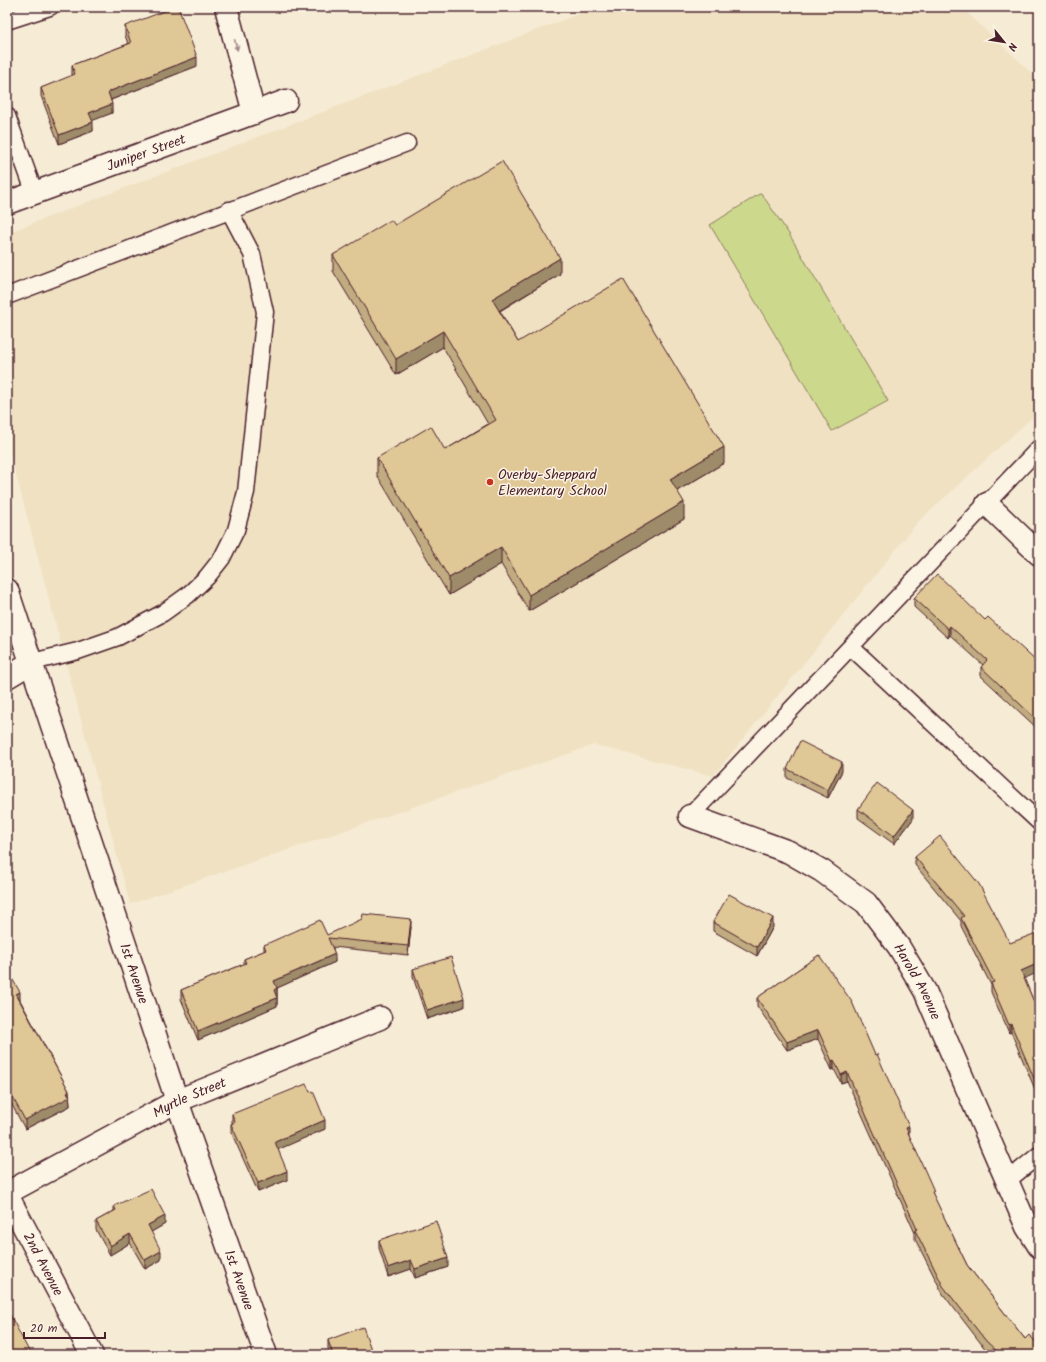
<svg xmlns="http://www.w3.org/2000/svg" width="1046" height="1362" font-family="Kalam,sans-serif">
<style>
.built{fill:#efe1c2}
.green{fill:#ccd98d;stroke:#8b7c5c}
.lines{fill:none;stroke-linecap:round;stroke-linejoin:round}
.lane-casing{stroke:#4a1f2b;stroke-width:19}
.street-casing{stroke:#4a1f2b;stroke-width:25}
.lane{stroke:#fcf5e5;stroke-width:16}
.street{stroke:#fcf5e5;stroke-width:22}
.wall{fill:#c1ab81;stroke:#4a1f2b}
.shaded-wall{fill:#9d8b69;stroke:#4a1f2b}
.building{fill:#e0c796;stroke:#4a1f2b}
.oneway{fill:#a38a88}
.poi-dot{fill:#c8321e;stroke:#fcf5e5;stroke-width:1.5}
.labels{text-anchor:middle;stroke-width:3;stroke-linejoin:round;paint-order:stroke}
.street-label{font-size:14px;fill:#4a1f2b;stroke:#fcf5e5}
.poi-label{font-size:14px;fill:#4a1f2b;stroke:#fcf5e5;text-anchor:start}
</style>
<rect width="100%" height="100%" fill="#f6ecd5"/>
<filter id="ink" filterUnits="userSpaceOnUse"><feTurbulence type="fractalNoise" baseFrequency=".025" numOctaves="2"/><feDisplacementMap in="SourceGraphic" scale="8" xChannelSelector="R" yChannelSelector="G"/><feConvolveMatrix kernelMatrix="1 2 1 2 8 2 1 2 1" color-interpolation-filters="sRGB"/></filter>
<g filter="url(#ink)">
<!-- built -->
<path class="built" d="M597,7H961L1039,80V411L918,522L713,776L594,745L130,904L7,441V233Z"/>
<!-- green -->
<path class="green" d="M761,193L789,234L888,401L832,431L710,225Z"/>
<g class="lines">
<!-- lane casing -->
<g class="lane-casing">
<g id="lane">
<path d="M7,21L50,7"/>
<path d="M7,116L35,194"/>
<path d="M7,296L407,143"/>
<path d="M851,647L1039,822"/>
<path d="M32,662L78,651L118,637L163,613L188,595L207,577L222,558L236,530L246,492L265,312L252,254L229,210"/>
<path d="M690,816L1039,448"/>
<path d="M1008,1180L1039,1155"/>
</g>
</g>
<!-- street casing -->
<g class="street-casing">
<g id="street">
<path d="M226,7L254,113"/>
<path id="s1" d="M7,203L286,101"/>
<path d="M987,504L1039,554"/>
<path id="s2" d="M7,590L177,1101L266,1355"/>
<path d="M7,677L32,662"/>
<path id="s3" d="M690,816L789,852L822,871L866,903L899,947L925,991L1027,1227L1039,1246"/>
<path id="s4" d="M7,1193L177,1101L380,1018"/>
<path id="s5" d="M7,1195L92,1355"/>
</g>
</g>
<!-- lane -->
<use href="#lane" class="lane"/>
<!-- street -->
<use href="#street" class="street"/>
</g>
<!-- wall -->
<g class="wall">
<path d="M125,26L197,66L111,100L112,113L92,120L93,131L59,144L41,96V88L72,76V65L128,44L125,35Z"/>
<path d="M395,225L560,274L500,311L518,342L724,463L677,491L684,519L529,611L501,564L449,595L377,475V458L445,450L488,424L443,347L396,375L333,271V255Z"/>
<path d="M914,598L985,620L1038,663L1039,662V730L981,676V667L983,665L950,635L948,638L914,607Z"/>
<path d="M787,769L842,771L828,798L787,778Z"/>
<path d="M858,809L913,819L894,844L858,818Z"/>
<path d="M915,857L1024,978L1039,1014V1099L1011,1032L1009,1033L991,992V985L961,926V921L915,865Z"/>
<path d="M713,922L773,927L757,956L713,931Z"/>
<path d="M411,927L408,955L333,947L335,962L277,988V1006L198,1040L181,999V990L244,964V959L264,951V945Z"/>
<path d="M819,955L909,1135L934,1197L967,1265L1025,1339L1039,1355H991L986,1350L943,1294L915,1239V1233L847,1081L841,1083L834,1069L832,1070L818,1039L787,1050L757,1006V998Z"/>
<path d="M413,969L464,1007L427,1019L413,977Z"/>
<path d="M7,970L20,1000L69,1091L70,1106L25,1129L7,1096Z"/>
<path d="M232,1114L325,1129L278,1149L287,1180L258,1192L231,1132V1124L232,1123Z"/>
<path d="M114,1206L165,1224L151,1232L161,1260L145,1269L130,1243L110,1255L96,1230V1221L114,1211Z"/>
<path d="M379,1240L448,1267L415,1278L411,1269L388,1277L379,1248Z"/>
<path d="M328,1340L373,1355H330L328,1349Z"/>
</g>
<!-- shaded-wall -->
<g class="shaded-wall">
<path d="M197,57V66L108,101V92Z"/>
<path d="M112,104V113L89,122V113Z"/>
<path d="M93,122V131L59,144V135Z"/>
<path d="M560,258V274L492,315V299Z"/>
<path d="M443,331V347L396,375V359Z"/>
<path d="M724,447V463L670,495V479Z"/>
<path d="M684,502V519L529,611V595Z"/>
<path d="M501,547V564L449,595V578Z"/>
<path d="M950,626V635L948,638V629Z"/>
<path d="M842,762V771L828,798V790Z"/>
<path d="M913,810V819L894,844V836Z"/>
<path d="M773,918V927L757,956V947Z"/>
<path d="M411,919V927L408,955V946Z"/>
<path d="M335,954V962L275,989L277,988V997L274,998V981Z"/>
<path d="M1039,963V972L1021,980V971Z"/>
<path d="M20,992V1001L16,994Z"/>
<path d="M277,998V1006L198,1040V1031Z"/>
<path d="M464,998V1007L427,1019V1010Z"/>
<path d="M1011,1024V1032L1009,1033V1025Z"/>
<path d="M818,1030V1039L787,1050V1042Z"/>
<path d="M834,1060V1069L832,1070V1061Z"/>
<path d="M847,1072V1081L841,1083V1075Z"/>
<path d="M69,1091L70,1106L25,1129V1120Z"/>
<path d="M325,1120V1129L275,1151V1142Z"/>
<path d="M909,1127V1136L906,1128Z"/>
<path d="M287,1171V1180L258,1192V1183Z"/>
<path d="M165,1216V1224L148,1234V1225Z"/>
<path d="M130,1234V1243L110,1255V1246Z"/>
<path d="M161,1251V1260L145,1269V1260Z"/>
<path d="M448,1258V1267L415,1278V1269Z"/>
<path d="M411,1260V1269L388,1277V1268Z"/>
</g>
<!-- building -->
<g class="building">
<path d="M175,7H178L197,57L108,92L112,104L89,113L93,122L59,135L41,88L75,74L72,65L131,43L125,26Z"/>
<path d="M502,161L560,258L492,299L518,342L623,279L724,447L670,479L684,502L529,595L501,547L449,578L377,458L431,426L445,450L496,420L443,331L396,359L333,255L391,220L395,225Z"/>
<path d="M937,574L985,620L988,617L1038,663L1039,662V722L981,667L987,660L950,626L948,629L914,598Z"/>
<path d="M800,741L842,762L828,790L787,769Z"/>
<path d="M877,783L913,810L894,836L858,809Z"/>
<path d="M940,836L979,884L1010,943L1039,932V963L1021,971L1039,1014V1090L1011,1024L1009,1025L991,983L994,982L961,918L964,916L915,857Z"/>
<path d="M729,894L773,918L757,947L713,922Z"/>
<path d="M363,914L411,919L408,946L328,938L335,954L274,981L277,988L274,990L277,998L198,1031L181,990L246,963L244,959L266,950L264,945L320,920L327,935L362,919Z"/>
<path d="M819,955L852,1002L875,1055L877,1054L909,1127L906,1128L934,1191L932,1192L967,1265L1025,1339L1029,1335L1039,1345V1355H1001L986,1341L943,1286L915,1230L917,1229L847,1072L841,1075L834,1060L832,1061L818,1030L787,1042L757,998Z"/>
<path d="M451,957L464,998L427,1010L413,969Z"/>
<path d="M7,970L20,992L16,994L69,1091L67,1092L70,1097L25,1120L7,1087Z"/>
<path d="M306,1084L310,1092L313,1091L325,1120L275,1142L287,1171L258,1183L231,1124L235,1122L232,1114Z"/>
<path d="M151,1189L165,1216L148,1225L161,1251L145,1260L130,1234L110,1246L96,1221L116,1210L114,1206Z"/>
<path d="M436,1221L448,1258L415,1269L411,1260L388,1268L379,1240Z"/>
<path d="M7,1309L31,1355H7Z"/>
<path d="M363,1327L373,1355H333L328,1340Z"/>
</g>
<!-- one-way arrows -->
<defs><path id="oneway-solid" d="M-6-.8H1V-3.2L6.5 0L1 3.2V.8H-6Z"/></defs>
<use class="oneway" href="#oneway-solid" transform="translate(236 45) rotate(75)"/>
</g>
<!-- markers -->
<circle class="poi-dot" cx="490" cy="482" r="4"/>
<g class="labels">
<!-- street labels -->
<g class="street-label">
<text dy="5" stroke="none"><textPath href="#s1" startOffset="148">Juniper Street</textPath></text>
<text dy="5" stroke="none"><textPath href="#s2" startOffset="404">1st Avenue</textPath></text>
<text dy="5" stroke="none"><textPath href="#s3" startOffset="292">Harold Avenue</textPath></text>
<text dy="5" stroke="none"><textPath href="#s4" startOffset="206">Myrtle Street</textPath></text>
<text dy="5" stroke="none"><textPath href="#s5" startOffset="78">2nd Avenue</textPath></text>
<text dy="5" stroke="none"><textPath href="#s2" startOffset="728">1st Avenue</textPath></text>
</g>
<!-- poi labels -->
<g class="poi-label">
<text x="498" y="479">Overby-Sheppard<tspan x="498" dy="16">Elementary School</tspan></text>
</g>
</g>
<!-- margin -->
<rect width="1046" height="1362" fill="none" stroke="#fcf5e5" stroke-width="24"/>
<rect x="12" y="12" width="1022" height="1338" fill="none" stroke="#4a1f2b" stroke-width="1.5" filter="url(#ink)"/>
<!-- north arrow -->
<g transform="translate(1004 42) rotate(120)" stroke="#fcf5e5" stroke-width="3" paint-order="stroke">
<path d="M0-3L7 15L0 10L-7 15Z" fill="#4a1f2b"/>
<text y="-6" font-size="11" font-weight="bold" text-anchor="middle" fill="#4a1f2b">N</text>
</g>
<!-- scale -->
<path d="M24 1332v6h81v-6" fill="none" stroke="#4a1f2b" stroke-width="2"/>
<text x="30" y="1332" font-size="12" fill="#4a1f2b" stroke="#fcf5e5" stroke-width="3" paint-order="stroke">20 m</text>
</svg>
